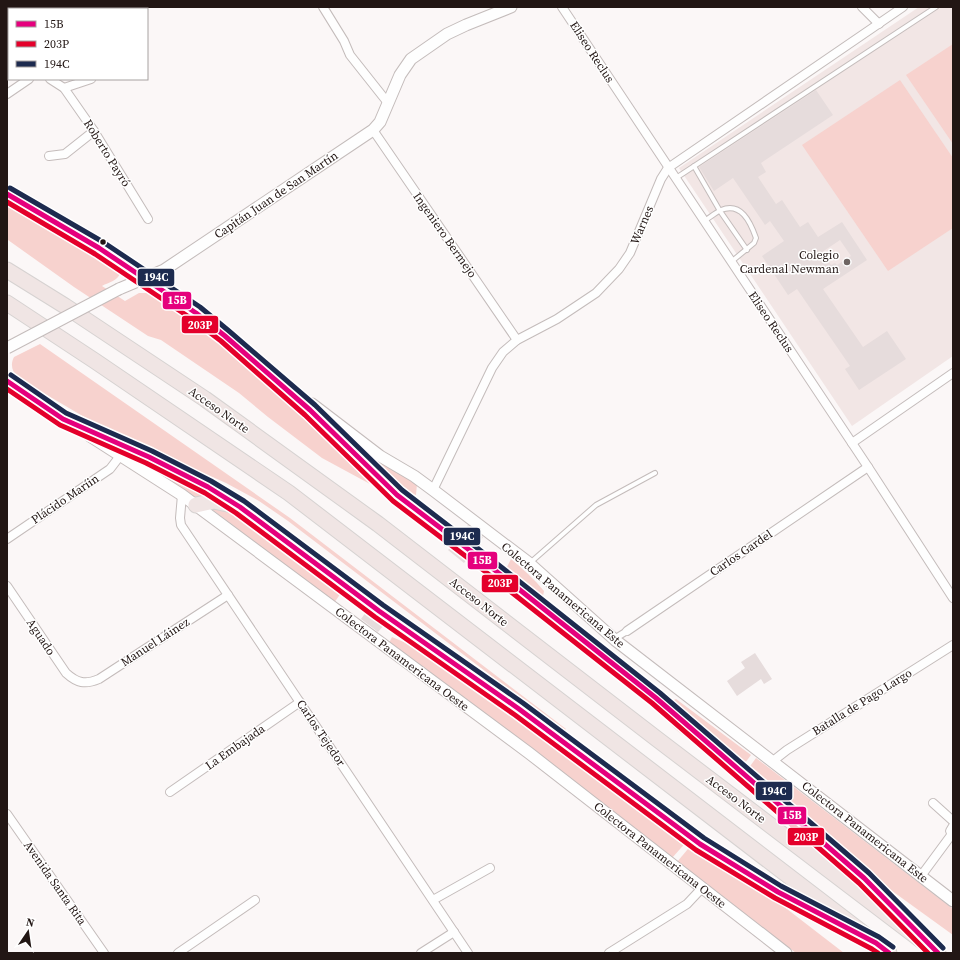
<svg xmlns="http://www.w3.org/2000/svg" width="960" height="960" font-family="'Source Serif 4',serif">
<style>
.built{fill:#f2e6e5}
.green{fill:#f7d2ce}
.building{fill:#e6dcdc;fill-rule:evenodd}
.lines{fill:none;stroke-linecap:round;stroke-linejoin:round}
.motorway-tunnel{stroke:#dad5d5;stroke-width:15;stroke-dasharray:15 8;stroke-linecap:butt}
.service-casing{stroke:#c4bcbb;stroke-width:6}
.pedestrian-casing{stroke:#c4bcbb;stroke-width:8}
.minor-casing{stroke:#c4bcbb;stroke-width:10}
.tertiary-casing{stroke:#c4bcbb;stroke-width:13}
.motorway-casing{stroke:#d6d2d1;stroke-width:17}
.service{stroke:#fefefe;stroke-width:4}
.pedestrian{stroke:#fefefe;stroke-width:6}
.minor{stroke:#fefefe;stroke-width:8}
.tertiary{stroke:#fefefe;stroke-width:11}
.motorway{stroke:#f0e5e4;stroke-width:15}
.tertiary-bridge-casing{stroke:#c4bcbb;stroke-width:13;stroke-linecap:butt}
.tertiary-bridge{stroke:#fefefe;stroke-width:11}
.bus-1-casing{stroke:#fff;stroke-width:8}
.bus-2-casing{stroke:#fff;stroke-width:8}
.bus-3-casing{stroke:#fff;stroke-width:8}
.bus-1{stroke:#e5007d;stroke-width:5}
.bus-2{stroke:#e4002b;stroke-width:5}
.bus-3{stroke:#1d2b4f;stroke-width:5}
.bus-dot{fill:#221614;stroke:#fff;stroke-width:1.5}
.poi-dot{fill:#6e6563;stroke:#fff;stroke-width:1.5}
.labels{text-anchor:middle;stroke-width:3;stroke-linejoin:round;paint-order:stroke}
.street-label{font-size:12px;fill:#221614;stroke:#fff}
.poi-label{font-size:12px;fill:#221614;stroke:#fff;text-anchor:end}
.line-badge{stroke:#fff;stroke-width:1.5}
.badge-label{font-size:11px;text-anchor:middle;font-weight:bold;fill:#fff}
</style>
<rect width="100%" height="100%" fill="#fbf7f7"/>
<!-- built -->
<path class="built" d="M919,7H953V356L852,426L679,168Z"/>
<!-- green -->
<g class="green">
<path d="M953,44V144L906,75Z"/>
<path d="M900,80L953,158V228L888,271L802,145Z"/>
<path d="M7,201L106,261L120,273C118,281 109,282 102,286L125,301L139,293H148L149,290C169,300 188,314 206,328L339,445L340,450L365,476L370,484L322,458L268,417L239,393L161,340L148,336L74,287L8,240Z"/>
<path d="M40,344L290,518L566,729L564,731L288,521L259,501L226,483L103,428L18,378C12,371 10,365 14,357Z"/>
<path d="M358,447L377,460L417,484L416,495C408,494 366,458 357,450Z"/>
<path d="M157,471L209,497L196,499L157,475Z"/>
<path d="M209,507H225L245,518L341,593L334,603Z"/>
<path d="M511,559C523,569 534,579 544,591L543,596L507,567Z"/>
<path d="M392,637L425,651L689,839L672,858L389,643Z"/>
<path d="M645,696L768,801L675,729Z"/>
<path d="M676,699L751,755L742,767L693,721L674,700Z"/>
<path d="M756,758L953,909V935L888,888L818,827L748,769Z"/>
<path d="M693,843L761,889L844,953H796L677,862Z"/>
</g>
<!-- building -->
<g class="building">
<path d="M816,90L833,115L761,163L766,172L758,177L776,204L782,200L800,227L808,222L818,237L842,222L867,260L823,289L863,347L887,331L906,359L859,390L845,369L850,366L797,289L788,295L762,256L784,241L770,221L765,225L733,178L714,191L699,167ZM840,240L851,256L837,265L835,263L831,265L822,252Z"/>
<path d="M468,525L483,537L478,545L474,543L469,544L465,547L463,550L464,555L467,559L464,563L448,550L451,547L455,549L460,548L463,546L465,541L464,536L462,533Z"/>
<path d="M377,598L393,610H386L381,613L380,618L381,621L384,625L378,632L361,619L366,612L370,614L374,613L378,611L380,606Z"/>
<path d="M755,653L772,679L764,684L761,679L737,696L727,681L745,668L741,662Z"/>
</g>
<g class="lines">
<!-- motorway-tunnel -->
<g class="motorway-tunnel">
<path d="M456,540L472,552"/>
<path d="M371,605L389,618"/>
</g>
<!-- service casing -->
<g class="service-casing">
<g id="service">
<path d="M694,166L720,211L747,250"/>
<path d="M676,178L936,7"/>
<path d="M704,221C709,218 715,213 721,210C741,202 750,221 756,238L754,243L731,262"/>
<path d="M531,562L596,505L655,473"/>
</g>
</g>
<!-- pedestrian casing -->
<g class="pedestrian-casing">
<path id="pedestrian" d="M614,639L627,631"/>
</g>
<!-- minor casing -->
<g class="minor-casing">
<g id="minor">
<path d="M323,7L344,41L350,55L388,103"/>
<path d="M562,7L868,467L953,598"/>
<path d="M862,7L879,24"/>
<path d="M9,9L13,7"/>
<path d="M7,28L9,30"/>
<path d="M50,79L64,88L94,131L148,219"/>
<path d="M64,88L91,79"/>
<path d="M7,94L29,79"/>
<path d="M373,130L517,340"/>
<path d="M49,156L65,154L94,131"/>
<path d="M852,443L953,373"/>
<path d="M433,490L492,368L503,352L517,340L557,319L596,293L619,269L630,253L661,179L668,168L903,7"/>
<path d="M182,495L180,518L181,525L468,953"/>
<path d="M7,539L110,469L120,456"/>
<path d="M7,586L66,673C77,683 85,685 99,679L228,595"/>
<path d="M627,631L868,467"/>
<path d="M773,761L787,750L953,645"/>
<path d="M170,792L300,702"/>
<path d="M933,803L953,821"/>
<path d="M7,814L104,953"/>
<path d="M921,876L952,834L950,831L953,826"/>
<path d="M433,900L490,868"/>
<path d="M178,953L255,900"/>
<path d="M421,953L454,932"/>
<path d="M609,953L687,904L702,888"/>
</g>
</g>
<!-- tertiary casing -->
<g class="tertiary-casing">
<g id="tertiary">
<path d="M8,194C85,238 161,286 231,340"/>
<path d="M119,289L164,270L373,130L380,122L400,75L411,59L447,34L466,25L511,7"/>
<path d="M7,381L69,422"/>
<path d="M312,404L380,456L414,476L433,490L529,563L615,640L953,901"/>
<path d="M90,436L182,495L529,753L786,953"/>
</g>
</g>
<!-- motorway casing -->
<g class="motorway-casing">
<g id="motorway">
<path d="M7,194L15,198"/>
<path d="M7,270L65,306L205,399L378,524L657,739L938,953"/>
<path d="M7,303L95,361L289,493L889,953"/>
<path d="M225,336L310,410L397,495L456,540"/>
<path d="M63,419L149,457L208,487L240,507L371,605"/>
<path d="M196,505L214,501L232,505"/>
<path d="M472,552L656,698L864,878L899,914"/>
<path d="M389,618L519,709L700,844L778,892L839,924"/>
</g>
</g>
<!-- service -->
<use href="#service" class="service"/>
<!-- pedestrian -->
<use href="#pedestrian" class="pedestrian"/>
<!-- minor -->
<use href="#minor" class="minor"/>
<!-- tertiary -->
<use href="#tertiary" class="tertiary"/>
<!-- motorway -->
<use href="#motorway" class="motorway"/>
<!-- tertiary-bridge casing -->
<g class="tertiary-bridge-casing">
<path id="tertiary-bridge" d="M7,348L119,289"/>
</g>
<!-- tertiary-bridge -->
<use href="#tertiary-bridge" class="tertiary-bridge"/>
<!-- bus-1 casing -->
<g class="bus-1-casing">
<g id="bus-1">
<path d="M7,194L99,248L196,313L225,336L310,410L397,495L472,552L656,698L864,878L938,953"/>
<path d="M7,381L63,419L149,457L208,487L240,507L379,611L519,709L700,844L778,892L876,943L889,953"/>
</g>
</g>
<!-- bus-2 casing -->
<g class="bus-2-casing">
<g id="bus-2">
<path d="M7,202L95,254L192,319L221,341L305,415L393,501L468,558L652,703L859,883L928,953"/>
<path d="M7,389L60,425L146,463L205,493L236,513L375,617L515,715L696,850L775,898L872,949L878,953"/>
</g>
</g>
<!-- bus-3 casing -->
<g class="bus-3-casing">
<g id="bus-3">
<path d="M10,188L103,242L200,307L229,331L315,405L402,490L476,547L660,693L869,873L943,948"/>
<path d="M11,375L66,413L152,451L211,481L244,501L383,605L523,703L704,838L781,886L879,937L893,947"/>
</g>
</g>
<!-- bus-1 -->
<use href="#bus-1" class="bus-1"/>
<!-- bus-2 -->
<use href="#bus-2" class="bus-2"/>
<!-- bus-3 -->
<use href="#bus-3" class="bus-3"/>
</g>
<!-- markers -->
<circle class="bus-dot" cx="103" cy="242" r="3.5"/>
<circle class="poi-dot" cx="847" cy="262" r="4"/>
<g class="labels">
<!-- street labels -->
<g class="street-label">
<text transform="translate(592 52) rotate(57)" y="4">Eliseo Reclus</text>
<text transform="translate(107 153) rotate(58)" y="4">Roberto Payró</text>
<text transform="translate(276 195) rotate(-34)" y="4">Capitán Juan de San Martín</text>
<text transform="translate(642 225) rotate(-67)" y="4">Warnes</text>
<text transform="translate(445 235) rotate(55)" y="4">Ingeniero Bermejo</text>
<text transform="translate(771 322) rotate(56)" y="4">Eliseo Reclus</text>
<text transform="translate(219 410) rotate(35)" y="4">Acceso Norte</text>
<text transform="translate(65 499) rotate(-34)" y="4">Plácido Maríin</text>
<text transform="translate(741 553) rotate(-34)" y="4">Carlos Gardel</text>
<text transform="translate(563 595) rotate(40)" y="4">Colectora Panamericana Este</text>
<text transform="translate(479 602) rotate(38)" y="4">Acceso Norte</text>
<text transform="translate(41 637) rotate(56)" y="4">Aguado</text>
<text transform="translate(155 642) rotate(-33)" y="4">Manuel Láinez</text>
<text transform="translate(402 659) rotate(37)" y="4">Colectora Panamericana Oeste</text>
<text transform="translate(862 702) rotate(-32)" y="4">Batalla de Pago Largo</text>
<text transform="translate(321 733) rotate(56)" y="4">Carlos Tejedor</text>
<text transform="translate(235 747) rotate(-35)" y="4">La Embajada</text>
<text transform="translate(736 799) rotate(37)" y="4">Acceso Norte</text>
<text transform="translate(865 832) rotate(38)" y="4">Colectora Panamericana Este</text>
<text transform="translate(660 855) rotate(38)" y="4">Colectora Panamericana Oeste</text>
<text transform="translate(55 883) rotate(55)" y="4">Avenida Santa Rita</text>
</g>
<!-- poi labels -->
<g class="poi-label">
<text x="839" y="259">Colegio<tspan x="839" dy="14">Cardenal Newman</tspan></text>
</g>
</g>
<g class="line-badge">
<rect x="137" y="268" width="38" height="19" rx="4" fill="#1d2b4f"/>
<rect x="162" y="291" width="30" height="19" rx="4" fill="#e5007d"/>
<rect x="181" y="315" width="38" height="19" rx="4" fill="#e4002b"/>
<rect x="443" y="527" width="38" height="19" rx="4" fill="#1d2b4f"/>
<rect x="467" y="551" width="31" height="19" rx="4" fill="#e5007d"/>
<rect x="481" y="574" width="38" height="19" rx="4" fill="#e4002b"/>
<rect x="755" y="781" width="38" height="20" rx="4" fill="#1d2b4f"/>
<rect x="777" y="806" width="30" height="19" rx="4" fill="#e5007d"/>
<rect x="787" y="827" width="38" height="19" rx="4" fill="#e4002b"/>
</g>
<g class="badge-label">
<text x="156" y="281">194C</text>
<text x="177" y="304">15B</text>
<text x="200" y="329">203P</text>
<text x="462" y="540">194C</text>
<text x="482" y="564">15B</text>
<text x="500" y="587">203P</text>
<text x="774" y="795">194C</text>
<text x="792" y="819">15B</text>
<text x="806" y="841">203P</text>
</g>
<!-- border -->
<rect width="960" height="960" fill="none" stroke="#221614" stroke-width="16"/>
<!-- legend -->
<rect x="8" y="8" width="140" height="72" fill="#ffffff" stroke="#a7a2a1"/>
<rect x="16" y="21" width="20" height="6" fill="#e5007d" stroke="#a7a2a1"/>
<text x="44" y="28" font-size="12" fill="#221614">15B</text>
<rect x="16" y="41" width="20" height="6" fill="#e4002b" stroke="#a7a2a1"/>
<text x="44" y="48" font-size="12" fill="#221614">203P</text>
<rect x="16" y="61" width="20" height="6" fill="#1d2b4f" stroke="#a7a2a1"/>
<text x="44" y="68" font-size="12" fill="#221614">194C</text>
<!-- north arrow -->
<g transform="translate(28 932) rotate(13)" stroke="#ffffff" stroke-width="3" paint-order="stroke">
<path d="M0-3L7 15L0 10L-7 15Z" fill="#221614"/>
<text y="-6" font-size="11" font-weight="bold" text-anchor="middle" fill="#221614">N</text>
</g>
</svg>
